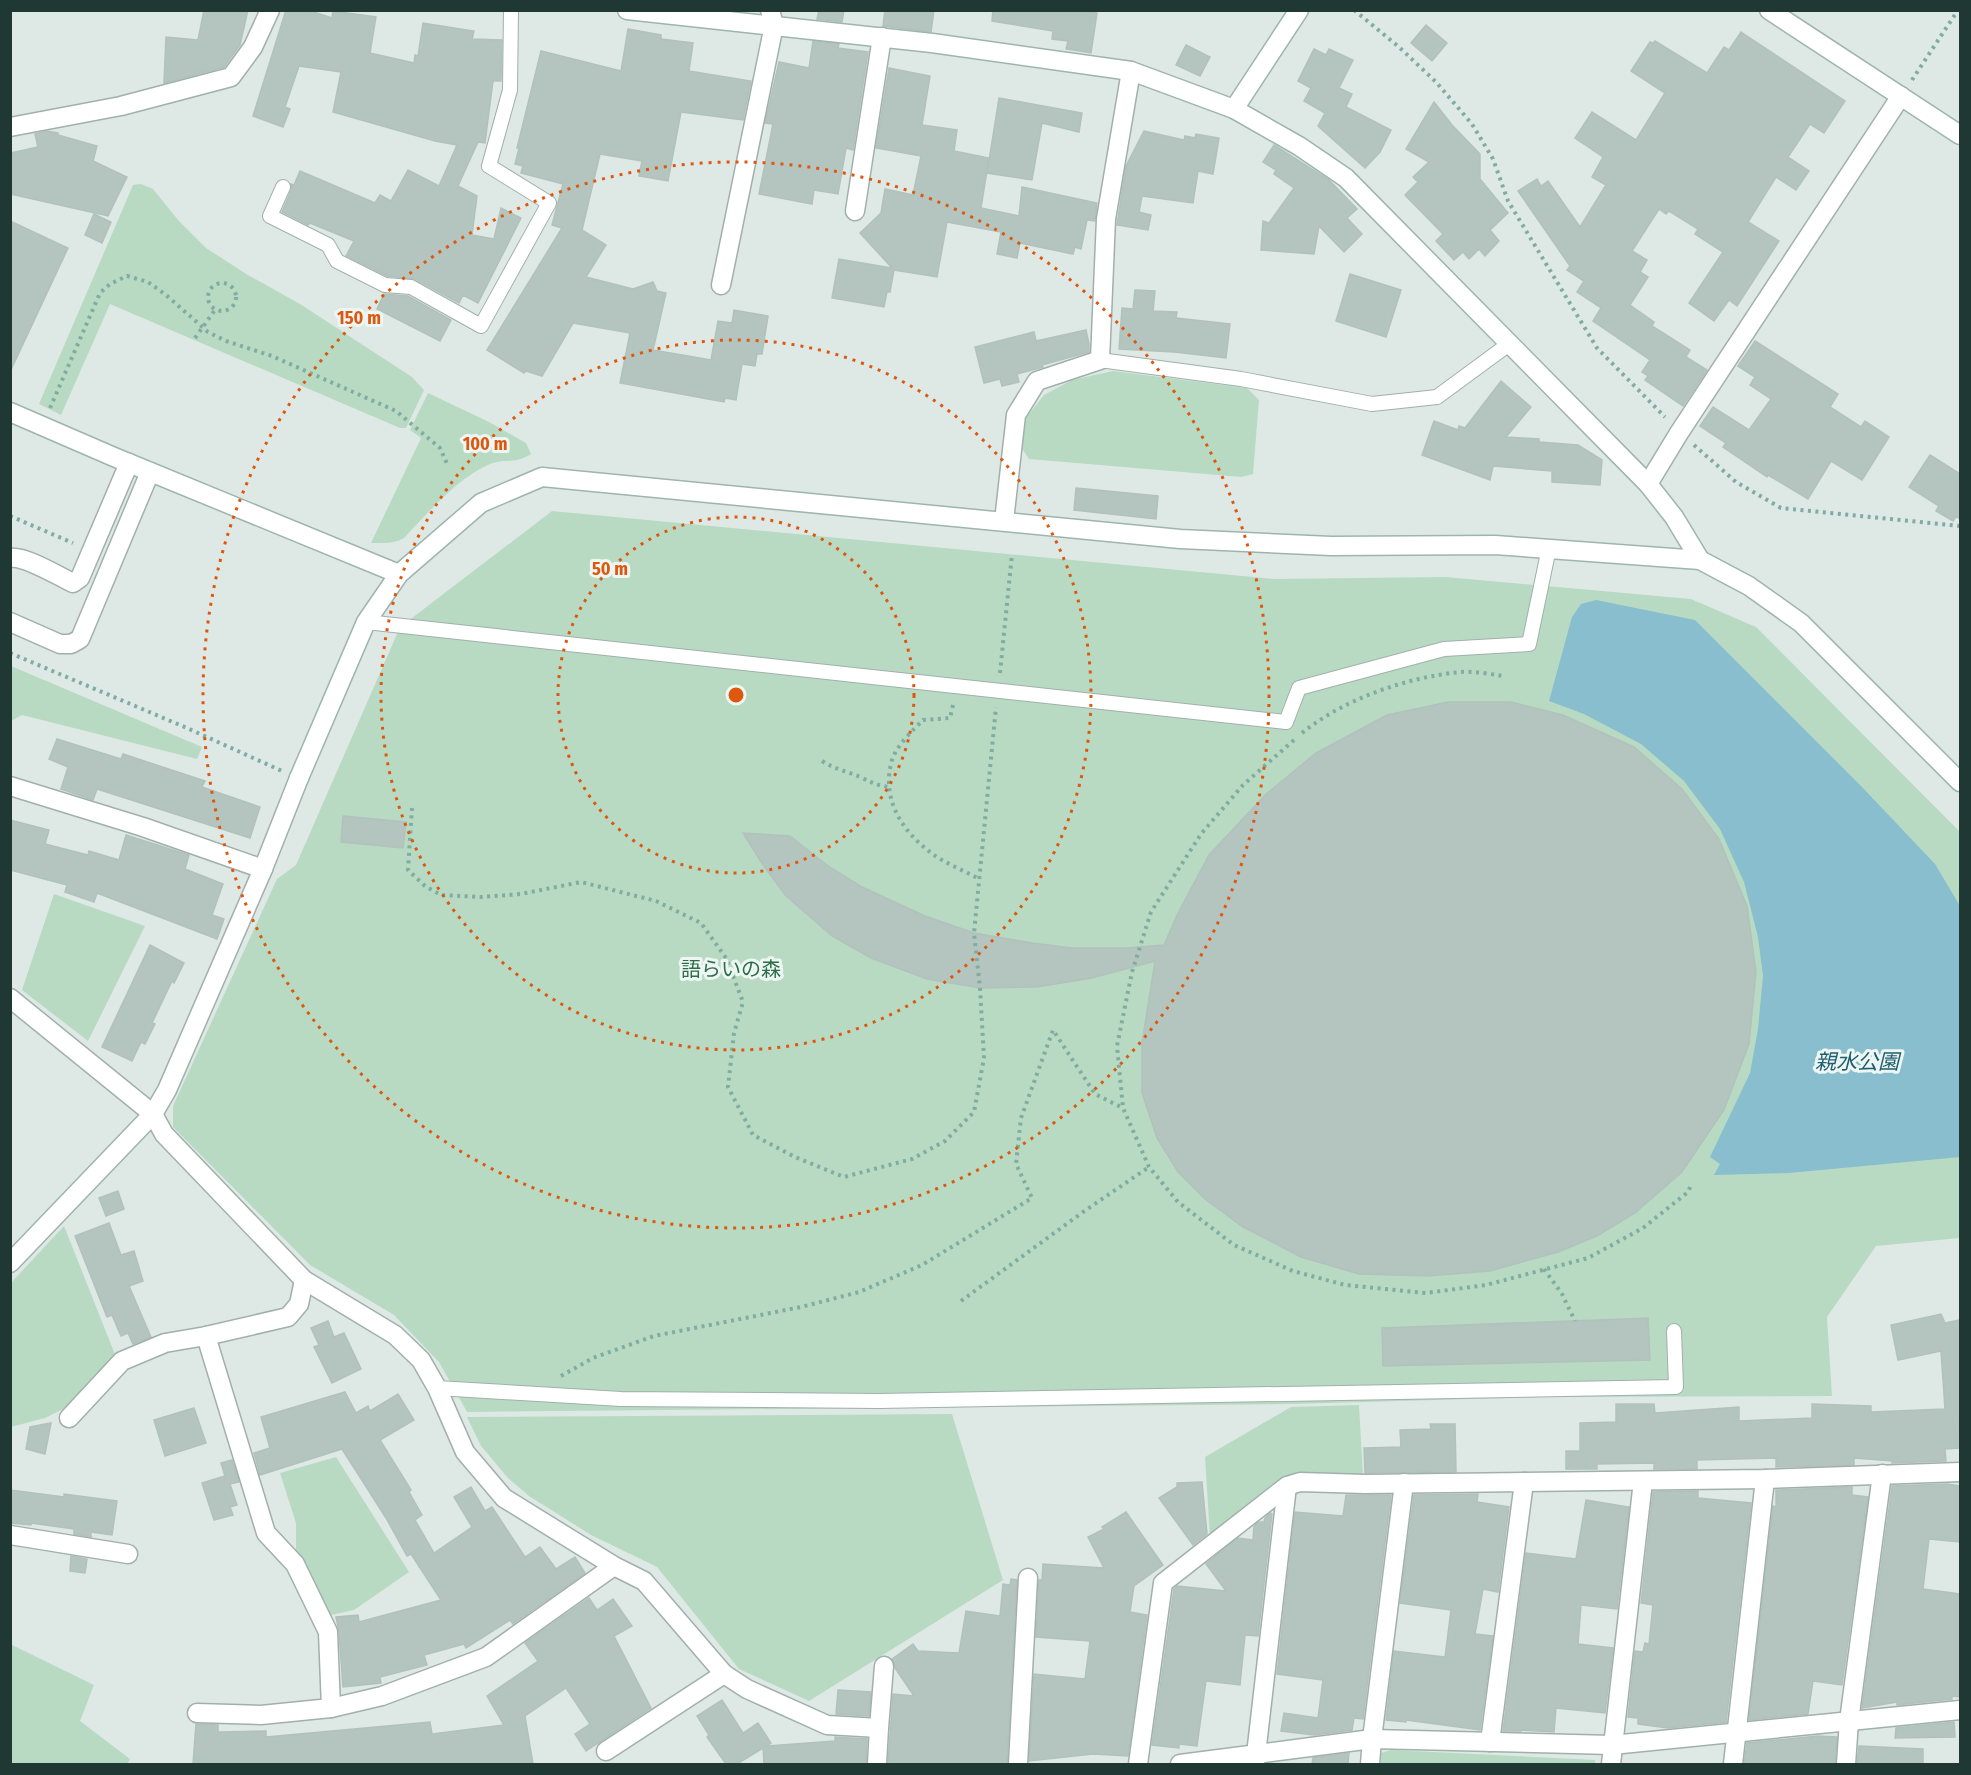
<svg xmlns="http://www.w3.org/2000/svg" width="1971" height="1775" font-family="'Fira Sans Condensed','Noto Sans JP',sans-serif">
<style>
.green{fill:#b8dac3}
.water{fill:#88becd}
.building{fill:#b4c4be;stroke:#b1c2bc;stroke-width:1.5}
.lines{fill:none;stroke-linecap:round;stroke-linejoin:round}
.lane-casing{stroke:#a1b0ac;stroke-width:16}
.street-casing{stroke:#a1b0ac;stroke-width:21}
.secondary-casing{stroke:#9eb4ae;stroke-width:21}
.path{stroke:#80aca1;stroke-width:4;stroke-dasharray:3 4.5;stroke-linecap:butt}
.lane{stroke:#fff;stroke-width:14}
.street{stroke:#fff;stroke-width:18}
.secondary{stroke:#fff;stroke-width:18}
.ring{fill:none;stroke:#de570e;stroke-width:3;stroke-dasharray:3 6}
.labels{text-anchor:middle;stroke-width:6;stroke-linejoin:round;paint-order:stroke}
.park-label{font-size:20px;fill:#2c6d49;stroke:#eef6f3}
.water-label{font-size:21px;font-style:italic;fill:#1e5e71;stroke:#eef6f3}
.centre{fill:#de570e;stroke:#eef6f3;stroke-width:3}
.ring-label{font-size:18px;text-anchor:middle;font-weight:bold;fill:#de570e;stroke:#eef6f3;stroke-width:6;stroke-linejoin:round;paint-order:stroke}
</style>
<rect width="100%" height="100%" fill="#dee9e5"/>
<!-- green -->
<g class="green">
<path d="M141,184L153,189L179,221L206,248L248,275L300,304L412,377L424,390L406,428H400L110,304L61,415L39,404L133,185Z"/>
<path d="M1113,371L1247,388L1259,400L1253,474L1241,477L1029,459L1019,444L1025,419L1044,395L1072,380Z"/>
<path d="M428,393L489,422L526,443L531,454C514,465 505,458 490,464C456,479 430,511 404,538C394,544 383,543 371,543L421,438L410,430Z"/>
<path d="M552,511L1274,579L1445,577L1691,599L1756,627L1960,832V1238L1876,1246L1827,1317L1832,1396L1543,1397L1291,1404L467,1412L439,1362L394,1315L310,1265L173,1127V1106L277,879L296,865L397,634L412,618Z"/>
<path d="M11,666L202,747L197,759L22,715L11,721Z"/>
<path d="M54,894L145,926L88,1041L22,990Z"/>
<path d="M64,1226L116,1357L67,1407L45,1418L11,1427L10,1284Z"/>
<path d="M1359,1405L1363,1476L1295,1478L1210,1537L1205,1457L1291,1407Z"/>
<path d="M952,1414L1003,1580L809,1701L739,1669L657,1567L591,1535L529,1496L508,1478L481,1446L467,1417Z"/>
<path d="M336,1457L409,1572L354,1610L331,1615L304,1563L296,1553V1523L280,1473Z"/>
<path d="M10,1644L94,1685L80,1721L130,1759L127,1764H11Z"/>
<path d="M1391,1750L1595,1760V1764H1381V1753Z"/>
</g>
<!-- water -->
<path class="water" d="M1596,600L1695,620L1862,787L1935,864L1960,906V1157L1789,1173L1714,1175L1720,1164L1710,1157L1750,1073L1758,1029L1763,976L1758,937L1744,882L1720,829L1684,781L1641,744L1584,714L1549,701L1572,617L1581,604Z"/>
<!-- building -->
<g class="building">
<path d="M204,10H248L240,45L224,67L164,83L166,37L198,40Z"/>
<path d="M286,10H308L332,18L333,11L376,17L370,53L414,63L415,55L418,56L423,23L474,31L472,39L502,40L501,81H493L485,143L478,142L458,186L477,196L472,235L494,239L501,208L521,218L478,303L463,295L459,303L415,279L387,276L346,256L354,241L310,223L308,225L282,212L291,191V184L294,185L300,171L375,203L380,195L391,201L408,170L439,186L457,145L435,141L333,112L341,72L299,66L285,107L290,109L283,127L253,116Z"/>
<path d="M819,10H844L842,22L817,19Z"/>
<path d="M885,10H934L931,32L883,26Z"/>
<path d="M993,10H1082L1097,13L1091,53L1066,49L1068,41L1052,39L1053,31L992,21Z"/>
<path d="M1426,25L1447,43L1432,61L1411,43Z"/>
<path d="M628,29L661,35V39L693,43L689,71L751,81L743,120L681,112L668,181L639,176L642,161L600,154L582,230L606,245L586,277L633,289L653,282L657,291L666,293L653,350L711,360L718,321L732,323L734,310L768,316L762,354H757L755,366L742,364L736,400L725,398L724,402L620,383L630,333L573,323L542,376L526,371L524,373L487,350L562,228L552,225L563,184L521,173L523,166L515,164L519,148H517L541,51L621,71Z"/>
<path d="M1741,32L1845,101L1824,133L1810,124L1788,157L1809,171L1796,190L1776,177L1748,222L1779,241L1737,306L1729,300L1714,321L1689,303L1723,252L1695,234L1698,229L1669,211L1666,214L1659,209L1632,251L1647,260L1640,272L1648,277L1630,305L1654,322L1652,326L1690,350L1686,357L1707,370L1683,406L1645,380L1648,376L1642,372L1650,360L1593,321L1601,308L1577,292L1584,281L1567,270L1570,266L1518,191L1537,179L1541,186L1548,181L1580,227L1606,185L1592,177L1603,157L1575,138L1592,112L1636,140L1665,93L1631,71L1650,42L1653,43L1655,41L1707,73L1724,47L1729,50Z"/>
<path d="M813,41L839,44L838,48L868,52L853,150L846,148L838,194L814,190L812,204L759,194L773,124L765,123L779,62L809,68Z"/>
<path d="M1186,45L1210,57L1200,76L1176,65Z"/>
<path d="M1314,49L1326,55L1329,49L1353,60L1339,88L1352,94L1346,107L1391,130L1380,152L1365,168L1318,126L1325,113L1304,101L1311,88L1298,81Z"/>
<path d="M889,68L930,76L922,125L957,130L954,151L989,158L981,208L1019,216L1022,187L1097,203L1095,221L1087,220L1081,249L1075,247L1073,254L1020,243L1017,258L997,254L1001,232L947,222L937,277L894,270L890,292H887L884,307L832,298L839,259L892,268L860,233L881,213L885,189L913,195L921,156L876,148Z"/>
<path d="M999,98L1082,113L1079,132L1042,123L1032,180L987,173Z"/>
<path d="M1434,102L1452,125L1480,154V179L1508,213L1490,230L1499,241L1485,256L1479,249L1469,259L1463,252L1454,260L1436,241L1443,234L1405,195L1418,182L1413,177L1429,162L1406,149Z"/>
<path d="M47,131L58,133V135L97,146L93,161L127,177L108,216L10,194V153L38,147L35,134Z"/>
<path d="M1144,131L1184,140L1185,136L1195,138L1196,134L1219,138L1213,174L1198,171L1193,203L1142,196L1139,212L1151,215L1148,230L1117,225L1126,166Z"/>
<path d="M1274,145L1329,180L1357,209L1347,218L1362,234L1344,252L1319,226L1314,254L1261,250L1263,221L1269,223L1294,188L1274,174L1276,170L1263,162Z"/>
<path d="M94,214L111,222L102,243L85,235Z"/>
<path d="M10,221L68,248L10,372Z"/>
<path d="M1350,274L1401,290L1386,337L1336,321Z"/>
<path d="M1135,290L1155,291L1153,311L1177,312L1176,318L1230,324L1226,358L1174,352L1119,349L1122,308L1133,309Z"/>
<path d="M384,294L408,296L451,320L440,341L377,309Z"/>
<path d="M1086,330L1089,344V352L1042,365L1043,367L1017,374L1019,382L1002,386L1000,379L984,383L975,347L1034,332L1036,341Z"/>
<path d="M1755,341L1838,394L1830,407L1861,427L1865,421L1889,437L1862,480L1831,461L1808,499L1768,475L1767,477L1723,447L1726,443L1700,426L1713,407L1749,430L1771,399L1750,385L1755,377L1738,366Z"/>
<path d="M1501,381L1531,407L1506,437L1539,439V442L1578,445L1602,460L1600,485L1552,482V471L1493,466L1490,480L1422,455L1434,421L1458,430L1459,426L1465,428Z"/>
<path d="M1930,455L1960,474V473V519L1956,516L1953,521L1936,511L1939,506L1909,487Z"/>
<path d="M1076,488L1158,496L1156,519L1074,510Z"/>
<path d="M1448,702H1511L1563,715L1634,747L1682,789L1719,839L1747,906L1756,972L1749,1044L1724,1110L1682,1172L1635,1213L1597,1236L1558,1252L1490,1271L1428,1276L1359,1274L1301,1257L1243,1227L1205,1199L1178,1172L1157,1138L1142,1093V1043L1155,961L1092,978L1037,987L980,988L927,979L871,958L832,936L786,896L761,862L743,833L790,836L828,866L862,887L925,916L974,933L1032,943L1072,948H1127L1164,945L1177,915L1209,855L1265,795L1316,753L1387,715Z"/>
<path d="M57,739L121,759L123,754L205,781L202,787L260,807L250,838L97,789L93,800L61,789L68,767L49,759Z"/>
<path d="M343,816L406,822L403,848L341,842Z"/>
<path d="M10,820L49,830L45,844L88,855L89,851L119,860L126,835L189,855L185,869L223,884L212,915L224,919L217,939L97,893L94,902L65,892L67,885L10,870Z"/>
<path d="M150,945L184,963L174,983L172,981L152,1023L155,1024L145,1044L141,1042L132,1061L102,1047Z"/>
<path d="M118,1191L124,1209L106,1216L99,1198Z"/>
<path d="M109,1223L121,1255L134,1251L143,1281L129,1286L151,1337L133,1344L128,1333L121,1336L112,1315L107,1317L75,1236Z"/>
<path d="M1941,1314L1945,1323L1960,1320V1421H1959L1960,1448L1945,1449L1946,1461L1892,1463L1893,1461L1854,1458V1465L1776,1467V1458L1697,1460V1469H1654V1463L1597,1464V1469H1566V1451H1580V1423L1616,1422V1404H1654L1655,1413L1739,1407V1421L1812,1418V1404L1871,1406V1412L1945,1409L1941,1351L1898,1360L1891,1325Z"/>
<path d="M1648,1318L1650,1360L1383,1366L1382,1328Z"/>
<path d="M328,1321L334,1337L344,1333L361,1369L332,1383L314,1347L319,1345L311,1328Z"/>
<path d="M345,1392L356,1413L368,1406L370,1411L398,1394L414,1420L380,1440L411,1490L409,1492L422,1515L415,1520L434,1553L472,1527L454,1497L471,1487L485,1511L492,1507L525,1557L540,1547L556,1569L575,1557L585,1573L513,1624L510,1620L466,1648L464,1644L424,1655L427,1665L380,1677L381,1683L343,1687L339,1632L336,1617L358,1615L359,1622L441,1600L411,1554L407,1556L386,1518L342,1449L260,1475L254,1453L270,1448L261,1417Z"/>
<path d="M194,1408L206,1443L165,1456L154,1420Z"/>
<path d="M51,1423L45,1454L26,1449L30,1427Z"/>
<path d="M1430,1424H1455L1456,1472L1365,1473L1364,1448L1401,1447L1400,1430L1431,1429Z"/>
<path d="M232,1460L239,1482L230,1484L237,1505L230,1507L233,1515L214,1520L202,1483L225,1476L221,1463Z"/>
<path d="M1202,1482L1207,1534L1193,1545L1159,1498L1177,1487V1483Z"/>
<path d="M1947,1484L1960,1486V1542L1929,1539L1923,1589L1960,1594V1682L1959,1697L1952,1696V1699L1897,1705V1702L1862,1708L1892,1486Z"/>
<path d="M1852,1487V1495L1868,1497L1842,1685L1813,1681L1808,1714L1749,1720L1773,1506L1776,1507V1490Z"/>
<path d="M10,1490L64,1497V1494L117,1501L112,1535L91,1532V1537L74,1534V1529L31,1523V1525L10,1523Z"/>
<path d="M1698,1491V1498L1751,1503L1726,1722L1668,1728L1638,1724V1718L1628,1717L1635,1651L1643,1652L1645,1643L1649,1644L1653,1605L1641,1603L1653,1492Z"/>
<path d="M1478,1494L1477,1502L1509,1507L1498,1592L1483,1589L1475,1634L1493,1636L1480,1730L1406,1720V1722L1386,1720L1394,1651L1445,1657L1451,1610L1400,1603L1414,1495Z"/>
<path d="M1346,1495H1391L1363,1719L1354,1718L1352,1730L1314,1735L1281,1731L1284,1713L1318,1718L1323,1680L1277,1674L1295,1512L1343,1516Z"/>
<path d="M1586,1500L1629,1507L1617,1609L1581,1605L1578,1644L1613,1648L1605,1713L1556,1708L1554,1732L1521,1730V1731H1503L1526,1553L1576,1559Z"/>
<path d="M1126,1512L1163,1565L1134,1586L1130,1612L1147,1615L1128,1756L1093,1754L1029,1761L1034,1674L1085,1679L1090,1641L1036,1637L1039,1580H1042L1043,1564L1104,1568L1088,1537L1104,1529L1102,1527Z"/>
<path d="M1270,1513L1272,1514L1258,1636L1245,1635L1240,1685L1206,1681L1197,1746L1179,1744V1748L1152,1745L1174,1589L1177,1586L1226,1591L1206,1564L1238,1538L1253,1540L1254,1526L1259,1522H1264L1265,1518Z"/>
<path d="M71,1556L87,1559L85,1573L70,1571Z"/>
<path d="M1011,1579L1017,1580L1007,1764H888L893,1694L914,1696L895,1668L892,1659L913,1644L918,1651L959,1653L966,1611L1000,1616L1003,1584L1010,1585Z"/>
<path d="M589,1598L597,1610L613,1599L632,1626L614,1636L651,1708L586,1751L575,1734L590,1724L566,1688L525,1716L533,1764H193L196,1724L218,1725V1732L266,1731V1737L430,1722L432,1734L504,1725L487,1696L538,1661L525,1643Z"/>
<path d="M838,1690L871,1692L869,1716L836,1714Z"/>
<path d="M722,1700L743,1733L758,1723L771,1743L767,1746L835,1741V1737L867,1739L866,1764H764L763,1748L737,1764H726L707,1737L709,1735L697,1716Z"/>
<path d="M1954,1722L1955,1737L1895,1738L1896,1728Z"/>
<path d="M1818,1736L1837,1737L1835,1764H1744L1747,1743Z"/>
<path d="M1859,1746L1923,1749V1764H1857Z"/>
<path d="M1349,1753L1348,1764H1312L1313,1758Z"/>
</g>
<g class="lines">
<!-- lane casing -->
<g class="lane-casing">
<g id="lane">
<path d="M283,187L270,216L328,245L337,261L385,285L411,287L481,326L549,203L489,166L510,90L511,10"/>
<path d="M1100,360L1241,379L1372,404L1437,397L1509,344"/>
<path d="M366,622L1286,722L1299,688L1444,649L1529,644L1549,548"/>
<path d="M437,1388L621,1399L879,1401L1676,1387L1674,1331"/>
</g>
</g>
<!-- street casing -->
<g class="street-casing">
<g id="street">
<path d="M10,127L121,106L231,77L253,47L270,10"/>
<path d="M855,211L882,37"/>
<path d="M721,285L774,25L770,10"/>
<path d="M1648,484L1679,433L1901,96"/>
<path d="M1004,521L1016,415L1037,381L1100,360L1106,219L1131,71"/>
<path d="M10,558C24,555 60,577 73,583L80,578L129,463"/>
<path d="M10,622L60,644H71L80,639L150,472"/>
<path d="M10,786L143,827L263,869"/>
<path d="M10,998L153,1114L164,1134L304,1280L395,1335L421,1360L437,1388L465,1452L504,1498L614,1566L644,1581L724,1674L747,1689L827,1725L879,1728L877,1764"/>
<path d="M153,1114L167,1090L263,869L299,778"/>
<path d="M206,1336L266,1533L295,1564L328,1632L331,1708"/>
<path d="M69,1418L122,1361L165,1343L206,1336L288,1317L299,1304L304,1280"/>
<path d="M10,1535L128,1554"/>
<path d="M197,1713L261,1715L331,1708L382,1696L486,1657L614,1566"/>
<path d="M879,1728L884,1666"/>
<path d="M1490,1742L1524,1482"/>
<path d="M606,1751L724,1674"/>
<path d="M1255,1763L1287,1486"/>
<path d="M1018,1764L1028,1578"/>
<path d="M1138,1764L1163,1583L1287,1486L1300,1482L1365,1484L1765,1479L1960,1472"/>
<path d="M1180,1764L1372,1739L1612,1745L1960,1710"/>
<path d="M1370,1764L1372,1739L1404,1483"/>
<path d="M1611,1764L1643,1481"/>
<path d="M1733,1764L1765,1479"/>
<path d="M1846,1764L1849,1721L1882,1474"/>
</g>
</g>
<!-- secondary casing -->
<g class="secondary-casing">
<g id="secondary">
<path d="M627,10L932,43L1131,71L1234,109L1299,146L1346,178L1648,484L1674,517L1700,560"/>
<path d="M1769,10L1960,135"/>
<path d="M1234,109L1299,10"/>
<path d="M10,412L114,457L399,574"/>
<path d="M299,778L366,622L399,574L481,503L542,477L1180,539L1331,546L1495,545L1700,560L1749,586L1801,623L1960,782"/>
<path d="M10,1263L153,1114"/>
</g>
</g>
<!-- path -->
<g class="path">
<path d="M1354,10L1399,47L1436,82L1472,124L1493,159L1508,201L1597,348L1665,417"/>
<path d="M1912,80L1958,10"/>
<circle cx="222" cy="297" r="14"/>
<path d="M195,338L215,310"/>
<path d="M50,408L100,293L110,284L127,276L148,282L166,295L208,332L226,341L272,356L396,411L440,448L448,466"/>
<path d="M1694,445L1736,482L1781,508L1960,526"/>
<path d="M10,516L73,543"/>
<path d="M10,653L187,728L282,771"/>
<path d="M1000,673L1012,554"/>
<path d="M953,705L950,718L923,720C912,731 897,745 892,760C881,798 901,830 930,852C944,863 963,870 979,879"/>
<path d="M1302,733C1344,699 1407,677 1461,672C1475,671 1490,674 1503,676"/>
<path d="M1294,740L1243,785L1201,834L1151,912L1132,972L1117,1046L1123,1108L1149,1167L1178,1202L1234,1245L1293,1271L1345,1285L1426,1293L1486,1285L1588,1258L1643,1228L1688,1192L1692,1183"/>
<path d="M822,761C836,770 848,771 862,778C873,783 876,785 889,787"/>
<path d="M412,808L408,870L425,886L441,895L481,897L521,894L581,882L656,901L701,923L726,958L743,1002L734,1033L728,1087L753,1135L795,1157L844,1177L912,1159L945,1141L974,1112L984,1058L980,988L974,933L996,707"/>
<path d="M1544,1269L1562,1294L1575,1321"/>
<path d="M961,1301L1083,1212L1149,1167"/>
<path d="M561,1376L593,1358L654,1336L801,1307L859,1292L922,1265L1032,1198L1016,1164L1021,1118L1053,1030L1095,1094L1123,1108"/>
</g>
<!-- lane -->
<use href="#lane" class="lane"/>
<!-- street -->
<use href="#street" class="street"/>
<!-- secondary -->
<use href="#secondary" class="secondary"/>
</g>
<!-- distance rings -->
<g class="ring">
<circle cx="736" cy="695" r="178"/>
<circle cx="736" cy="695" r="355"/>
<circle cx="736" cy="695" r="533"/>
</g>
<g class="labels">
<!-- park labels -->
<g class="park-label">
<text x="731" y="976">語らいの森</text>
</g>
<!-- water labels -->
<g class="water-label">
<text x="1857" y="1069">親水公園</text>
</g>
</g>
<circle cx="736" cy="695" r="9" class="centre"/>
<g class="ring-label">
<text x="359" y="324">150 m</text>
<text x="485" y="450">100 m</text>
<text x="610" y="575">50 m</text>
</g>
<!-- border -->
<rect width="1971" height="1775" fill="none" stroke="#203833" stroke-width="24"/>
</svg>
